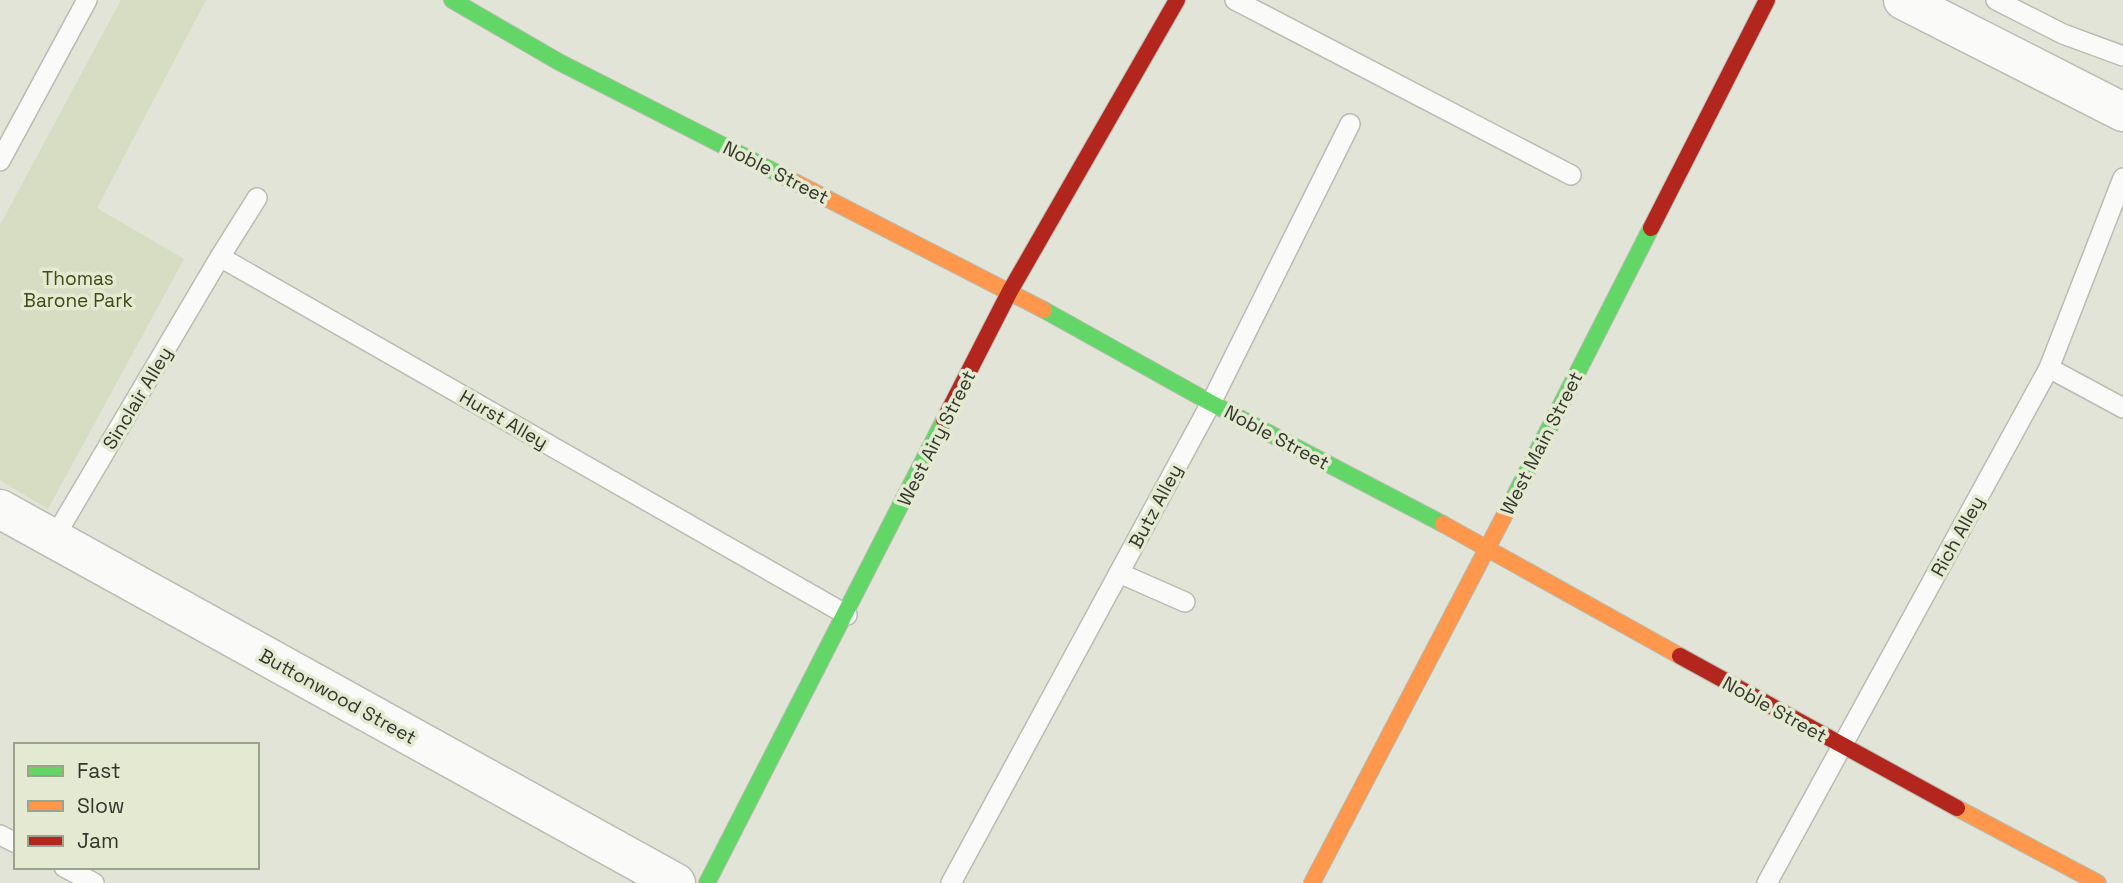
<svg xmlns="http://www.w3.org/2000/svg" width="2123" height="883" font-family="'Space Grotesk',sans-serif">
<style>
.green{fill:#d7ddc2}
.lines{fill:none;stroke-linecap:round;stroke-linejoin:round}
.lane-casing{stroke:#b9bcb2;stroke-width:22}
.street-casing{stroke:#b9bcb2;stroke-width:41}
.fast-casing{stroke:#b9bcb2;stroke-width:18}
.slow-casing{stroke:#b9bcb2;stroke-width:18}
.jam-casing{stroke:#b9bcb2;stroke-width:18}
.lane{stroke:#fafbf9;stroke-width:19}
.street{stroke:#fafbf9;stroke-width:38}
.fast{stroke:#63d668;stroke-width:16}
.slow{stroke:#ff974d;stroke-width:16}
.jam{stroke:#b3261e;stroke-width:16}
.labels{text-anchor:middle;stroke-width:7;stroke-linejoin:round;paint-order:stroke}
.street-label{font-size:19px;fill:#33362c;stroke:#e4ead1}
.park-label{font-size:19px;fill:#404914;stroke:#e4ead1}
</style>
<rect width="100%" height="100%" fill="#e1e4d7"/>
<!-- green -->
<path class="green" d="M121,0H206L97,208L184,259L48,509L0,480V225Z"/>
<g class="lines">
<!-- lane casing -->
<g class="lane-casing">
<g id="lane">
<path d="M1235,0L1571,175"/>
<path d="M1996,0L2063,34L2123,56"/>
<path d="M0,161L87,0"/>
<path d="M257,198L220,257L847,615"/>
<path d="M2049,368L2123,408"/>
<path d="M54,538L220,257"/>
<path d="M1119,573L1185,602"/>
<path d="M0,835L16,843"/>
<path d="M64,867L94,883"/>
<path d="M951,883L1211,403L1350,124"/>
<path d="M1767,883L2049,368L2123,178"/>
</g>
</g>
<!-- street casing -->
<g class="street-casing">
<g id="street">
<path d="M1903,0L2123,112"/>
<path d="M0,509L676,883"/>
</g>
</g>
<!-- fast casing -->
<g class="fast-casing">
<g id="fast">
<path d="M452,0L559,62L785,177"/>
<path d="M1044,310L1211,403L1443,524"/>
<path d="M1513,499L1651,228"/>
<path d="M707,883L944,420"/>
</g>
</g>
<!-- slow casing -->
<g class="slow-casing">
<g id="slow">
<path d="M785,177L1044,310"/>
<path d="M1443,524L1680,656"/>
<path d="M1957,808L2098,883"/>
<path d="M1312,883L1513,499"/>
</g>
</g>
<!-- jam casing -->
<g class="jam-casing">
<g id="jam">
<path d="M1651,228L1767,0"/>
<path d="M944,420L1010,291L1177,0"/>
<path d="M1680,656L1957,808"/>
</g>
</g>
<!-- lane -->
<use href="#lane" class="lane"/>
<!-- street -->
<use href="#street" class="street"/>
<!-- fast -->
<use href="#fast" class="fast"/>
<!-- slow -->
<use href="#slow" class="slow"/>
<!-- jam -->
<use href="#jam" class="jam"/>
</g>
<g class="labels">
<!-- street labels -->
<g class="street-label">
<text transform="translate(776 172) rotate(27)" y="7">Noble Street</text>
<text transform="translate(137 398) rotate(-59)" y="7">Sinclair Alley</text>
<text transform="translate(504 419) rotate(30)" y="7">Hurst Alley</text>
<text transform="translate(1277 437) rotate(28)" y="7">Noble Street</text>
<text transform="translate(936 438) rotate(-63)" y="7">West Airy Street</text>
<text transform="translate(1541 443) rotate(-63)" y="7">West Main Street</text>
<text transform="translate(1155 506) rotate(-62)" y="7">Butz Alley</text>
<text transform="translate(1957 536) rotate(-61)" y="7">Rich Alley</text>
<text transform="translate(338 696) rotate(29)" y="7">Buttonwood Street</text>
<text transform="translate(1775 709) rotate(29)" y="7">Noble Street</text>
</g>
<!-- park labels -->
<g class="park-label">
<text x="78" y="285">Thomas<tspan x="78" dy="22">Barone Park</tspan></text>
</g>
</g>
<!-- legend -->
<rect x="14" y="743" width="245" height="126" fill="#e4ead1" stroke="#9da28f" stroke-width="2"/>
<rect x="28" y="766" width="35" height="10" fill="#63d668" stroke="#9da28f" stroke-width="2"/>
<text x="77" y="778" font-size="21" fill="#33362c">Fast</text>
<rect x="28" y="801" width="35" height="10" fill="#ff974d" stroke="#9da28f" stroke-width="2"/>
<text x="77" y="813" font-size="21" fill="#33362c">Slow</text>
<rect x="28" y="836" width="35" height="10" fill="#b3261e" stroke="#9da28f" stroke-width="2"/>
<text x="77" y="848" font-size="21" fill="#33362c">Jam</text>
</svg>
